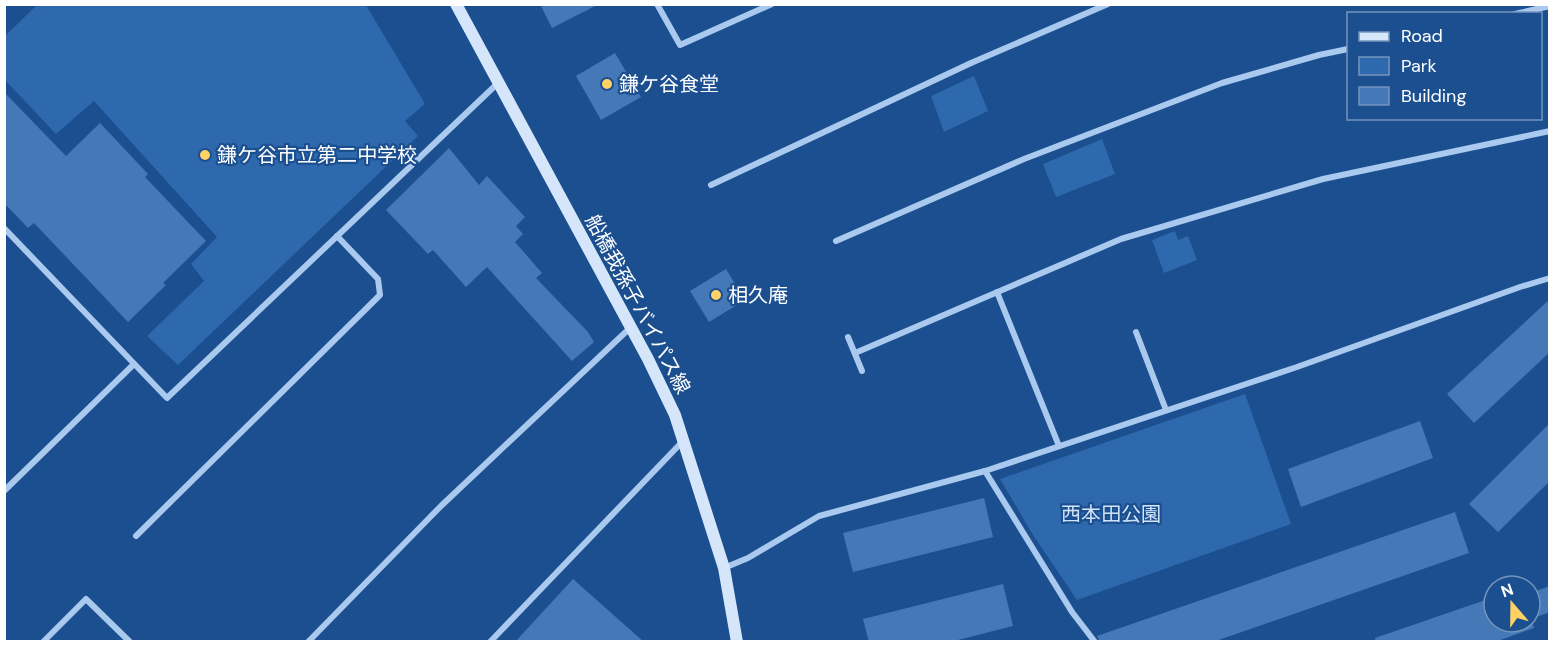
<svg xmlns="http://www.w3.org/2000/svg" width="1554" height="646" font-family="'DM Sans','Noto Sans JP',sans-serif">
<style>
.green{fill:#2e69ad}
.building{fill:#4478b7}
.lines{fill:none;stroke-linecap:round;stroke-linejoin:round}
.street{stroke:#a9c9ee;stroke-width:6}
.secondary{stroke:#d6e6fa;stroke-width:12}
.poi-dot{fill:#ffd166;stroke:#1b4f8f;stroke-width:2}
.labels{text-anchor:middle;stroke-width:4.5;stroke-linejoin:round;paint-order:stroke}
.poi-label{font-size:20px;fill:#fff;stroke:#1b4f8f;text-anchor:start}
.street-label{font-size:20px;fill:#fff;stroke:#1b4f8f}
.park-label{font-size:20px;fill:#cfe3fa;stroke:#1b4f8f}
</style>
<rect width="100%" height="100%" fill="#1b4f8f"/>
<!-- green -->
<g class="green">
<path d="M38,4L366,5L425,104L405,121L418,136L178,365L147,336L204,281L191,264L217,237L94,101L56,134L5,80V36Z"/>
<path d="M974,76L988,111L944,132L931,96Z"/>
<path d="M1102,139L1115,174L1056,197L1043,164Z"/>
<path d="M1175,231L1178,240L1188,236L1197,260L1164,273L1152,240Z"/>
<path d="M1245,394L1291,524L1077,600L1033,535L1000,479Z"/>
</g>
<!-- building -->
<g class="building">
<path d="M540,4H599L552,28Z"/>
<path d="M615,53L641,97L601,120L576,76Z"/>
<path d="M4,92L66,156L100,123L148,174L145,177L206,241L163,283L166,285L128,322L34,223L28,228L4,203Z"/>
<path d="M449,148L479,185L487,176L525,217L516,226L523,234L515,242L542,273L536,278L588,332L594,342L572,361L487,267L466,287L433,250L428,254L386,210Z"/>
<path d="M726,269L745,300L709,322L690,291Z"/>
<path d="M1550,299V352L1474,423L1447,394Z"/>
<path d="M1420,421L1433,458L1301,507L1288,469Z"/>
<path d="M1550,423V481L1498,532L1469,504Z"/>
<path d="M984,498L993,537L853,572L843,533Z"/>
<path d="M1455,512L1469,553L1213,642H1100L1097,636Z"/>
<path d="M573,579L644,642H515Z"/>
<path d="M1003,584L1013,626L950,642H869L863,619Z"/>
<path d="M1550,586V612L1531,619L1534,628L1495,642H1376L1375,638L1494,597V622H1530V593Z"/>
</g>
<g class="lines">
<!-- street -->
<g class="street">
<path d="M657,4L680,45L772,4"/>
<path d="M1515,14L1550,6"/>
<path d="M711,185L971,63L1108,4"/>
<path d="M4,228L167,398L498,83"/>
<path d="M836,241L1024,159L1222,83L1319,55L1348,49"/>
<path d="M997,292L1059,446"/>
<path d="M1136,332L1166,410"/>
<path d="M848,337L862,371"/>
<path d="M855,353L1121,239L1323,179L1550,131"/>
<path d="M985,471L1072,612L1095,642"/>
<path d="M4,491L134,364"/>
<path d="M136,536L380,295L378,279L337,236"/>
<path d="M724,568L748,558L819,516L985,471L1297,367L1520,287L1550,278"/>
<path d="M43,642L86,599L130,642"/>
<path d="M308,642L441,506L631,327"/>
<path d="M490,642L683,441"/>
</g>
<!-- secondary -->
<path class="secondary" d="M456,4L648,359L675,415L724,568L737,642"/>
</g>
<!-- markers -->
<g class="poi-dot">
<circle cx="607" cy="84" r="6"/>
<circle cx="205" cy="155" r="6"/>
<circle cx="716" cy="295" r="6"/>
</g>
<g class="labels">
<!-- poi labels -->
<g class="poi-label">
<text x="619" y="91">鎌ケ谷食堂</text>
<text x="217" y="162">鎌ケ谷市立第二中学校</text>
<text x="728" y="302">相久庵</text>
</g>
<!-- street labels -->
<g class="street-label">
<text transform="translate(638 304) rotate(62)" y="7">船橋我孫子バイパス線</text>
</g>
<!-- park labels -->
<g class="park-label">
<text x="1111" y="521">西本田公園</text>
</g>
</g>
<!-- border -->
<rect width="1554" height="646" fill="none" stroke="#ffffff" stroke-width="12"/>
<!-- legend -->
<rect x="1347" y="12" width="195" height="108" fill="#1b4f8f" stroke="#7695bc" stroke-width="1.5"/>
<rect x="1359" y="32" width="30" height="9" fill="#d6e6fa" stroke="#7695bc" stroke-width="1.5"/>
<text x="1401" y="42" font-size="18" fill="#ffffff">Road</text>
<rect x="1359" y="57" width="30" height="18" fill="#2e69ad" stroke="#7695bc" stroke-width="1.5"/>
<text x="1401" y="72" font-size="18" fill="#ffffff">Park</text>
<rect x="1359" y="87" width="30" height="18" fill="#4478b7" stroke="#7695bc" stroke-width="1.5"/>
<text x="1401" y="102" font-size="18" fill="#ffffff">Building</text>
<!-- north arrow -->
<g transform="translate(1512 604) rotate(340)"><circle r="28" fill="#1b4f8f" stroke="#7695bc" stroke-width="1.5"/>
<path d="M0-4.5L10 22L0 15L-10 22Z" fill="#ffd166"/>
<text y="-9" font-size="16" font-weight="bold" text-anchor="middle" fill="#ffffff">N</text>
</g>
</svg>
